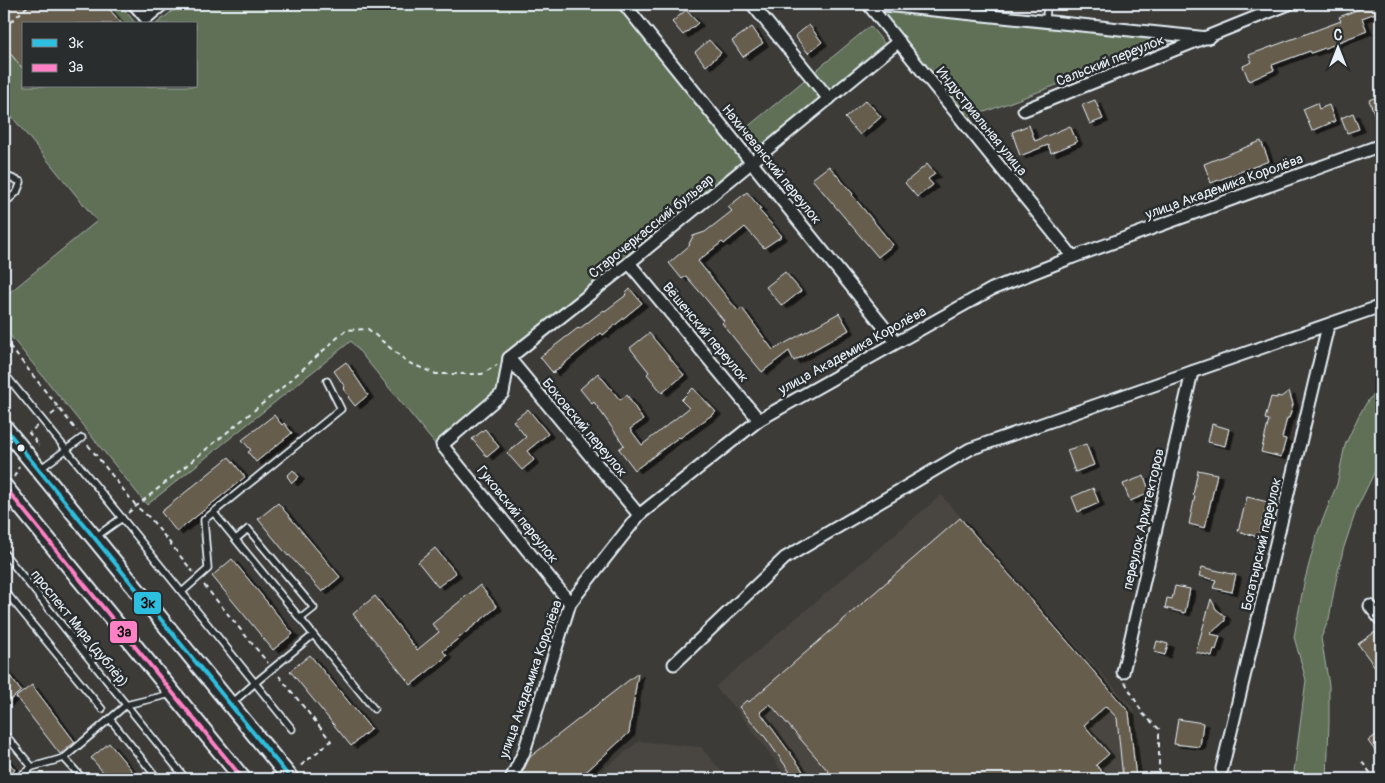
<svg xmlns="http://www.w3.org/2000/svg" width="1385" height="783" font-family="Pangolin,sans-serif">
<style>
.built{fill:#49453f}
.green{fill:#617057;stroke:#a4b0a8}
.building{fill:#665d4e;stroke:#e8f1f8;filter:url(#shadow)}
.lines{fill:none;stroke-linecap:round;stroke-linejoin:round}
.service-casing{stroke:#e8f1f8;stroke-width:9}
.minor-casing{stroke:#e8f1f8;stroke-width:15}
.tertiary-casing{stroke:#e8f1f8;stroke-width:19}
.path{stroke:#e8f1f8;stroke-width:2;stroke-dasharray:5 4;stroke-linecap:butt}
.service{stroke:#2a2d2e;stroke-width:5.5}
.minor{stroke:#2a2d2e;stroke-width:11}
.tertiary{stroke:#2a2d2e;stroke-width:15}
.bus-1-casing{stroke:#2a2d2e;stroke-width:8}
.bus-2-casing{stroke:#2a2d2e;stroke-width:8}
.bus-1{stroke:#2dbfdf;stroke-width:4}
.bus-2{stroke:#ff80c5;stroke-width:4}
.bus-dot{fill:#e8f1f8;stroke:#2a2d2e;stroke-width:2}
.labels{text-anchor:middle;stroke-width:5;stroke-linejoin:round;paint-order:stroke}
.street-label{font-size:14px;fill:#e8f1f8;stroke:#2a2d2e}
.line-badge{stroke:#2a2d2e;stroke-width:2}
.pale-badge-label{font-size:14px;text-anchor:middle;font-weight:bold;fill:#111}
</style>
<defs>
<filter id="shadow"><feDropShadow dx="5.5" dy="3" stdDeviation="0" flood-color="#0009"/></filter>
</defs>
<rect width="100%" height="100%" fill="#3c3b38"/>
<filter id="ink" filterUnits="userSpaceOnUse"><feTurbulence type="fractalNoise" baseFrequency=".02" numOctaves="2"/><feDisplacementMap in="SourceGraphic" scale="10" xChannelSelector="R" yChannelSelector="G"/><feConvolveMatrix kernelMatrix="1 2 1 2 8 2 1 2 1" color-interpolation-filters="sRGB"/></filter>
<g filter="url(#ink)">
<!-- built -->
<g class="built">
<path d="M941,495L1134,709L1141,779H787L773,758L736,709L715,687Z"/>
<path d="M639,741L701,747L728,779H591Z"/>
</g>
<!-- green -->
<g class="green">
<path d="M4,4H120L136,24H24V86H196V24H156L181,4H619L745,161L503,357L496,391L435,444L351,341L147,505L4,328V297L97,221L4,107Z"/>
<path d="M883,9L1174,37L1171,42L966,119L880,12Z"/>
<path d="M870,26L885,44L760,149L745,129Z"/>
<path d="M1381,391V459L1357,508L1343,550L1335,585L1329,619L1321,638L1329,685V722L1327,779H1293L1306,680L1294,637L1304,583L1317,534L1337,484L1345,445L1359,415L1369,399L1377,392Z"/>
</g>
<!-- building -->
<g class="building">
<path d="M4,4H105L122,24H24V70L4,46Z"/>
<path d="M1372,4H1381V11L1362,18L1367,31L1336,43V44L1311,53L1310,51L1272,65L1274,70L1249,81L1243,66L1252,62L1249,55L1341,21L1339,17Z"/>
<path d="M686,10L698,23L683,35L672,22Z"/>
<path d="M809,25L822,42L808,53L795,36Z"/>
<path d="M752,27L763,43L743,57L732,41Z"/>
<path d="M709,40L721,53L706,66L695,52Z"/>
<path d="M1381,95V131L1369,100Z"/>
<path d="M866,100L881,117L860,135L845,118Z"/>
<path d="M1095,100L1103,119L1090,124L1082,105Z"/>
<path d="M1317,103L1319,109L1329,105L1335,121L1312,131L1303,109Z"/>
<path d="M1353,113L1359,129L1347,133L1341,118Z"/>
<path d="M1029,125L1035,141L1070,126L1077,142L1051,153L1048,145L1020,156L1012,132Z"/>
<path d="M1261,141L1269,161L1211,183L1204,164Z"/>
<path d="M927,164L935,174L928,179L933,185L917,197L905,183Z"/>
<path d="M829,166L853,194L852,195L893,245L878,257L812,179Z"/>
<path d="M747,192L761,209L759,210L782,236L764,248L745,227L724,244L722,242L698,261L738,311L742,308L773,350L839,313L849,330L794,361L789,351L762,372L737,342L722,323L724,321L705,298L686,276L682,279L669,263L690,245L689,244L693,236L705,232L732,211L728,207Z"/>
<path d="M785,272L801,291L782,306L766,287Z"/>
<path d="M630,289L642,303L603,335L601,333L553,373L540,357L578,328L579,329L604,310L605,311L625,296L626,293Z"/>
<path d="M649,333L684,375L662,393L647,374L649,372L630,348Z"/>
<path d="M346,362L368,395L355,406L348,397L349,396L343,389L345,387L334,371Z"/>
<path d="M598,373L620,400L627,395L643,420L630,429L642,445L689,408L681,400L693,388L716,412L680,438L679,437L635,470L619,449L624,445L594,402L592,404L580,389Z"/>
<path d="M1289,391L1293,404L1289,418H1287L1282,438L1286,439L1281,457L1261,452L1269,420L1265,419L1271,397L1277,398V396L1281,397Z"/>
<path d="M528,409L548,434L527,451L534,460L522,470L507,453L526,437L513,421Z"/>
<path d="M274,415L282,425L284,423L292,433L256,462L248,452L251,450L242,440Z"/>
<path d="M1212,424L1229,429L1225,446L1208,442Z"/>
<path d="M485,429L499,447L487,457L472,439Z"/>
<path d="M1086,444L1094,465L1075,472L1067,450Z"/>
<path d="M229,457L245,477L177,532L161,512Z"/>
<path d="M293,470L299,477L292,483L287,476Z"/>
<path d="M1198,470L1217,474L1205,528L1189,524L1195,496L1193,495Z"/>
<path d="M1144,476L1150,493L1130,501L1123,484Z"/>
<path d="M1093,488L1099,503L1078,512L1072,497Z"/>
<path d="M1247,497L1268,502L1258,537L1238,531Z"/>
<path d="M278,503L340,577L322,592L289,555L288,556L258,519Z"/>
<path d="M960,518L1129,712L1136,779H1123L1117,718L1106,706L1084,725L1109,754L1096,765L1108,779H835L770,704L760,712L801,768L807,779H795L765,737L739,707L747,700L749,702Z"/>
<path d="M435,548L456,573L438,587L418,562Z"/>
<path d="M232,559L293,634L273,650L212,576Z"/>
<path d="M1202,567L1236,575L1232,592L1213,588L1216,580L1199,576Z"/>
<path d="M480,585L497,607L443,651L447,656L411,685L353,614L375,596L417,650L439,632L432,624Z"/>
<path d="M1175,586L1190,589L1185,613L1165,608L1167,598L1172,599Z"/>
<path d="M1211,599L1216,609L1225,616V621L1210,634L1220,636L1216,650L1214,649L1212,656L1196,652Z"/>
<path d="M1375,632L1381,641V675L1358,644Z"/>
<path d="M1157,641L1168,644L1165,655L1154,652Z"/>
<path d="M310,655L371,729L351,746L290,671Z"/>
<path d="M4,668L21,691L4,705Z"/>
<path d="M638,673L629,733L578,779H519L530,757Z"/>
<path d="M32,685L75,742L60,754L16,697Z"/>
<path d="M1178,719L1203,723L1200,747L1174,744Z"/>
<path d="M1381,731V759L1368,741Z"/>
<path d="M109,743L139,779H109L91,758Z"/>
<path d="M4,756L15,770L4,779Z"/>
</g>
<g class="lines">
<!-- service casing -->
<g class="service-casing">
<g id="service">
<path d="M1046,20L1047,4"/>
<path d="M4,175L21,182L17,192L4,204"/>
<path d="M4,373L122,518"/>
<path d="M40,469L82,438"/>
<path d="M214,513L374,709"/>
<path d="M94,538L122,518L255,683L231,704"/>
<path d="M236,539L248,529L314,608L300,619"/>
<path d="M4,553L186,779"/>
<path d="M4,590L102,709"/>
<path d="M182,592L208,569L204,520L341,409L327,381"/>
<path d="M110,719L158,779"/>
<path d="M292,729L255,683L313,635"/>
<path d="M4,733L32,767"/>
<path d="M16,779L32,767L64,758"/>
<path d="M83,779L64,758L126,705L171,694"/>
</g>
</g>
<!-- minor casing -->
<g class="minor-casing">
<g id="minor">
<path d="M134,4L146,18L163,4"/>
<path d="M624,4L896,342"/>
<path d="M752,4L829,99"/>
<path d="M868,4L1073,257"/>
<path d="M875,4L1208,38"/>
<path d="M1024,110L1289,4"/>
<path d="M629,263L759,420"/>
<path d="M509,358L639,515"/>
<path d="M570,603L442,445L503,393L509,358L629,263L899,41"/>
<path d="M1370,606L1381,620"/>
<path d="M674,664L785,558L970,449L1381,306"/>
<path d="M1123,672L1192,372"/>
<path d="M1222,769L1328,326"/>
<path d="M511,779L524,752L570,603L639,515L759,420L992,289L1073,257L1381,145"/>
</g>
</g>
<!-- tertiary casing -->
<g class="tertiary-casing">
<g id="tertiary">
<path d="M4,427L291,779"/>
<path d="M4,486L243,779"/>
</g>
</g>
<!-- path -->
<g class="path">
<path d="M4,28L30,4"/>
<path d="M4,339L77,431"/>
<path d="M51,415L59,409"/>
<path d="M37,426L29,433L39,445H38"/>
<path d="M88,445L137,507L150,518L193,572"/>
<path d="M14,477L19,467"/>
<path d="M128,513L284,386L346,330L368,329L407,362L436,374H482L497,365"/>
<path d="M204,585L268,663"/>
<path d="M279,676L331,741L299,767"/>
<path d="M1125,682L1143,714L1159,729V779"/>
<path d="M1362,762L1375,779"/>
<path d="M304,773L308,779"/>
</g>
<!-- service -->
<use href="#service" class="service"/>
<!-- minor -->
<use href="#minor" class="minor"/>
<!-- tertiary -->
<use href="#tertiary" class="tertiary"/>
<!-- bus-1 casing -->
<g class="bus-1-casing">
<path id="bus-1" d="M4,427L291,779"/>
</g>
<!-- bus-2 casing -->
<g class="bus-2-casing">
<path id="bus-2" d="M4,486L243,779"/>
</g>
<!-- bus-1 -->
<use href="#bus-1" class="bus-1"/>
<!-- bus-2 -->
<use href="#bus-2" class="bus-2"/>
</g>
</g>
<!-- markers -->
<circle class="bus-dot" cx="21" cy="448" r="4.5"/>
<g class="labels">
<!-- street labels -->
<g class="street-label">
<text transform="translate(1110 60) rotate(-22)" y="5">Сальский переулок</text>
<text transform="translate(982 121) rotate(51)" y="5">Индустриальная улица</text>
<text transform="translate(772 164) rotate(51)" y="5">Нахичеванский переулок</text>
<text transform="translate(1224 186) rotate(-20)" y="5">улица Академика Королёва</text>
<text transform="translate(651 226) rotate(-39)" y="5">Старочеркасский бульвар</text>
<text transform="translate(706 332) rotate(50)" y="5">Вёшенский переулок</text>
<text transform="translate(852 350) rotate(-29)" y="5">улица Академика Королёва</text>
<text transform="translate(585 427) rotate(50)" y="5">Боковский переулок</text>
<text transform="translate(518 514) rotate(51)" y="5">Гуковский переулок</text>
<text transform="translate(1143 519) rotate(-77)" y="5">переулок Архитекторов</text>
<text transform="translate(1261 544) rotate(-77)" y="5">Богатырский переулок</text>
<text transform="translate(80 628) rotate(51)" y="5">проспект Мира (дублёр)</text>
<text transform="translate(530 679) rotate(-71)" y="5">улица Академика Королёва</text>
</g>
</g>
<g class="line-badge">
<rect x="133" y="591" width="29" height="24" rx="5" fill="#2dbfdf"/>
<rect x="109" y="620" width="29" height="24" rx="5" fill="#ff80c5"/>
</g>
<g class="pale-badge-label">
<text x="148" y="608">3к</text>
<text x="124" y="637">3а</text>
</g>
<!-- margin -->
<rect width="1385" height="783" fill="none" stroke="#2a2d2e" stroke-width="20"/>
<rect x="10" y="10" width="1365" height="763" fill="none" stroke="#e8f1f8" stroke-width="2" filter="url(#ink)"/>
<!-- legend -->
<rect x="22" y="22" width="175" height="65" fill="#2a2d2e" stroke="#767b7f"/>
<rect x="32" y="39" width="25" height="8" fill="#2dbfdf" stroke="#767b7f"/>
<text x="68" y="48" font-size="15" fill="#e8f1f8">3к</text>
<rect x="32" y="64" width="25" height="8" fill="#ff80c5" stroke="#767b7f"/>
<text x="68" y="72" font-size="15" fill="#e8f1f8">3а</text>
<!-- north arrow -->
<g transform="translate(1338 48)" stroke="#2a2d2e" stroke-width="4" paint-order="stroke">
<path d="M0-4L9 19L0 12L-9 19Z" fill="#e8f1f8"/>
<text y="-8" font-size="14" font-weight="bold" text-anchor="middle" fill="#e8f1f8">С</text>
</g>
</svg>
